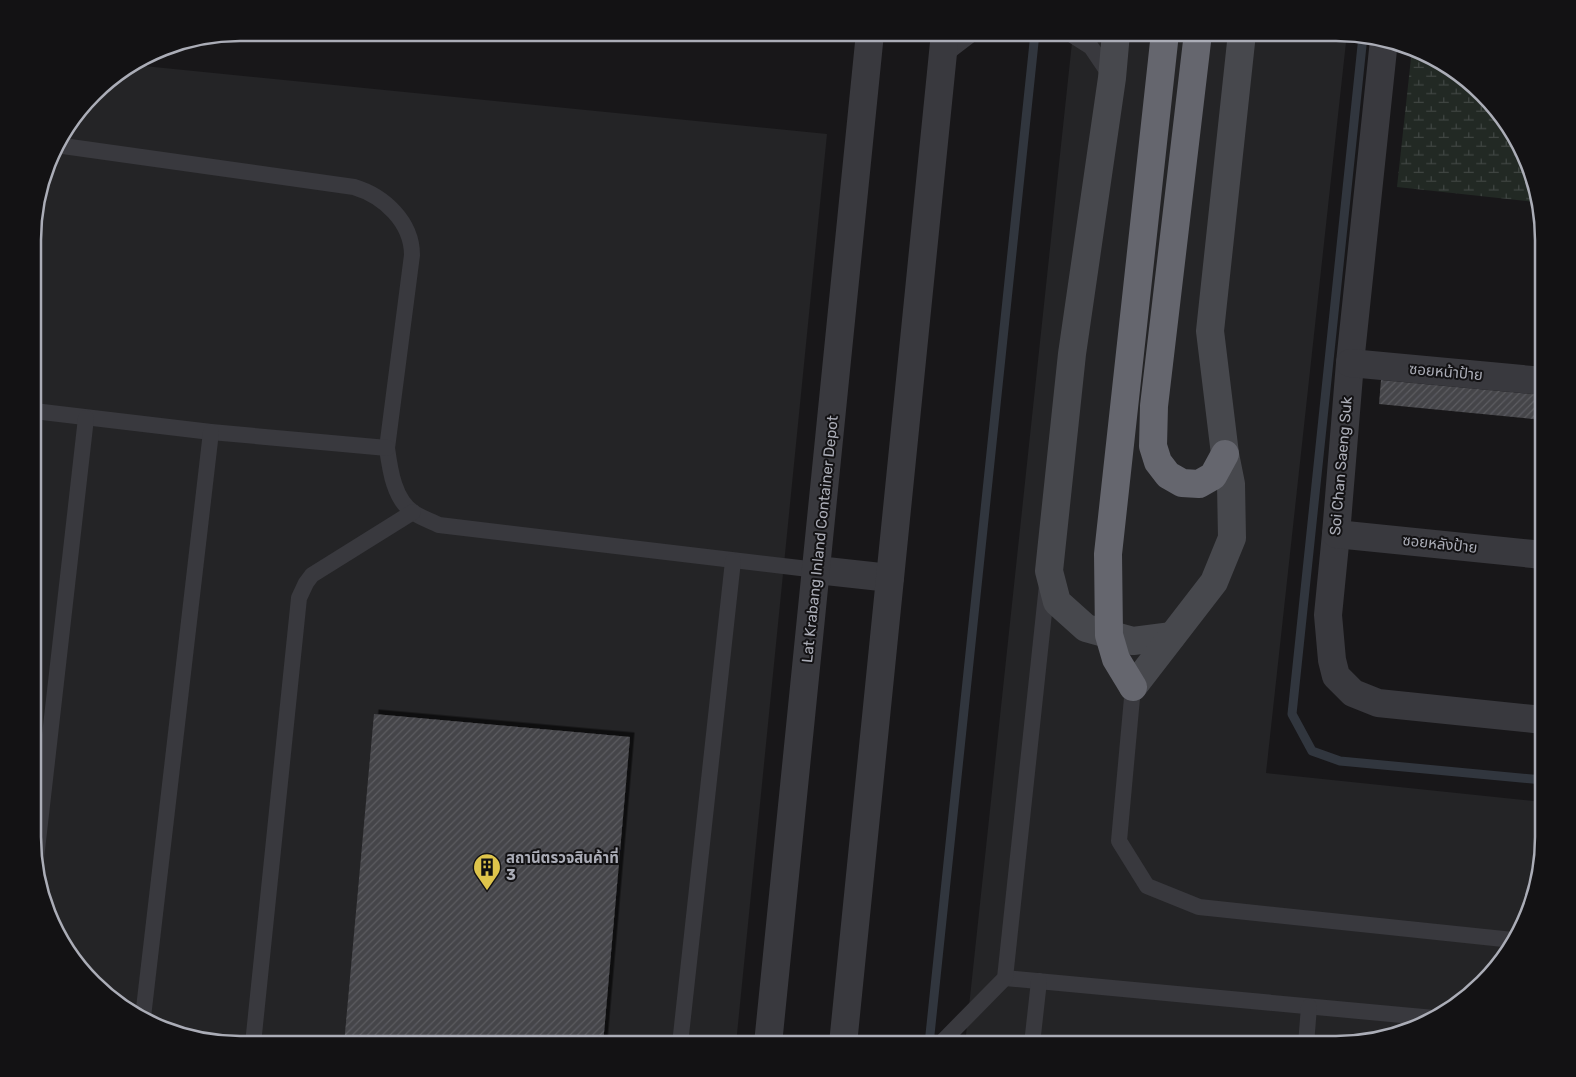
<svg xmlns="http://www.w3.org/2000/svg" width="1576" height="1077" font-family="Rubik,'Noto Sans Thai',sans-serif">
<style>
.built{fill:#242426}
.wetland{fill:url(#wetland-marsh)}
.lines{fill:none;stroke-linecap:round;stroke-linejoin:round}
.stream{stroke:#31363e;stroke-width:9}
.building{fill:url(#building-hatch);filter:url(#shadow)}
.service{stroke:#39393e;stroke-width:16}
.minor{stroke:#39393e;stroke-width:28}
.secondary{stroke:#47484d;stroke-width:28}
.motorway{stroke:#65666e;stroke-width:28}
.labels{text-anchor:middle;stroke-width:4;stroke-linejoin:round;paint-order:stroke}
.street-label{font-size:15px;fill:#abadb7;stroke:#131214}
.poi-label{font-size:15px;font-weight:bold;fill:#abadb7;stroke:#131214;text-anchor:start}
.rim{fill:none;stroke:#abadb7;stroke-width:2.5}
</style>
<defs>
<pattern id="wetland-marsh" width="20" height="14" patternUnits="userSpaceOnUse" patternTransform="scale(1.25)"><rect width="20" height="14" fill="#222924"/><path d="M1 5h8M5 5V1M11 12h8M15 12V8" fill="none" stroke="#3f4542"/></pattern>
<pattern id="building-hatch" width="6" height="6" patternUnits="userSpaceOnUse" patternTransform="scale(1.25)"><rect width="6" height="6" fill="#454549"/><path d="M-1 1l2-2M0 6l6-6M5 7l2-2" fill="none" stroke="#5d5d61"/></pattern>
<filter id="shadow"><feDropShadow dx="4.5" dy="-4.5" stdDeviation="0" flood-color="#0009"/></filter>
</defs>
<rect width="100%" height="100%" fill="#181719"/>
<!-- built -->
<g class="built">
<path d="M1073,33H1347L1266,773L1543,802V850L1532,904L1501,963L1428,1023L1336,1044H965Z"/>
<path d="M134,65L827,134L736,1044H227L173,1033L114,1002L60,940L34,864V213L54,148L103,84Z"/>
</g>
<!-- wetland -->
<path class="wetland" d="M1412,49L1462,75L1516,137L1535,202L1397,187Z"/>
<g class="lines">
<!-- stream -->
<g class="stream">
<path d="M1363,36L1292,714L1312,751L1340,761L1543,780"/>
<path d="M929,1044L1035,33"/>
</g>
</g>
<!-- building -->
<g class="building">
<path d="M1381,380L1543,395V420L1379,404Z"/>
<path d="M374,714L630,737L603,1044H344Z"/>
</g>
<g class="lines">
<!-- service -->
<g class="service">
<path d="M1069,33L1091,47L1112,78"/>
<path d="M943,56L973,33"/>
<path d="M56,145L354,187C384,196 412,222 412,255L387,448C390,470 394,500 414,513C422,518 431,521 439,525L817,570"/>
<path d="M34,411L211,432L387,448"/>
<path d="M1133,687L1119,841L1147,886L1199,907L1513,940"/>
<path d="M35,867L86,418"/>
<path d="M1005,978L1434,1018"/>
<path d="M143,1017L211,432"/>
<path d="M253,1044L299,598L306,583L312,575L413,512"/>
<path d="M680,1044L733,561"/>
<path d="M940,1044L1005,978L1047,585"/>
<path d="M1032,1044L1039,981"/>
<path d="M1306,1044L1309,1007"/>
</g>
<!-- minor -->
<g class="minor">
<path d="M1384,40L1350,363L1336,534L1328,615L1332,660L1336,676L1353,693L1378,703L1543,720"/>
<path d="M1350,363L1543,381"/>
<path d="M1336,534L1543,555"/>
<path d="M817,570L890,578"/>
<path d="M768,1044L870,33"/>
<path d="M843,1044L945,33"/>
</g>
<!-- secondary -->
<g class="secondary">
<path d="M1116,33L1112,78L1072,354L1049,571L1057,602L1086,628L1133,641L1172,636"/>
<path d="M1133,687L1214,582L1232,538L1231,484L1225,454L1210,331L1242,33"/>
</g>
<!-- motorway -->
<g class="motorway">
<path d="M1198,33L1154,406L1153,446L1158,462L1168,475L1182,483L1199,484L1213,476L1225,454"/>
<path d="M1133,687L1116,659L1109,635L1108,554L1165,33"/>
</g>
</g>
<!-- icons -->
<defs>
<g id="building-pin" transform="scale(1.4375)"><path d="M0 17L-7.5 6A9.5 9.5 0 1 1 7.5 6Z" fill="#dec44b" stroke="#131214"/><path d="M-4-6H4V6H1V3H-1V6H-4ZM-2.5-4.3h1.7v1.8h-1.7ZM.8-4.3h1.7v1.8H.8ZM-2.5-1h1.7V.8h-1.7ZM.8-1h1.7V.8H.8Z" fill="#111"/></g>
</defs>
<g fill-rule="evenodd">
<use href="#building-pin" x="487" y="867"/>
</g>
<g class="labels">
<!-- street labels -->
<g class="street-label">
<text transform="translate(1446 372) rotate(5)" y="5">ซอยหน้าป้าย</text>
<text transform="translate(1341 466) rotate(-85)" y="5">Soi Chan Saeng Suk</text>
<text transform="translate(820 539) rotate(-84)" y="5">Lat Krabang Inland Container Depot</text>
<text transform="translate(1440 544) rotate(6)" y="5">ซอยหลังป้าย</text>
</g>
<!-- poi labels -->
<g class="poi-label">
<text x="506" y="863">สถานีตรวจสินค้าที่<tspan x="506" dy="17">3</tspan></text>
</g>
</g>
<!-- crop -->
<path d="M0 0H1576V1077H0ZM240 41H1336A199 199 0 0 1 1535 240V837A199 199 0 0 1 1336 1036H240A199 199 0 0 1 41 837V240A199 199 0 0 1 240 41Z" fill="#131214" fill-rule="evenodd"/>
<path class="rim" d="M240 41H1336A199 199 0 0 1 1535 240V837A199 199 0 0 1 1336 1036H240A199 199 0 0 1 41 837V240A199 199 0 0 1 240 41Z"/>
</svg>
